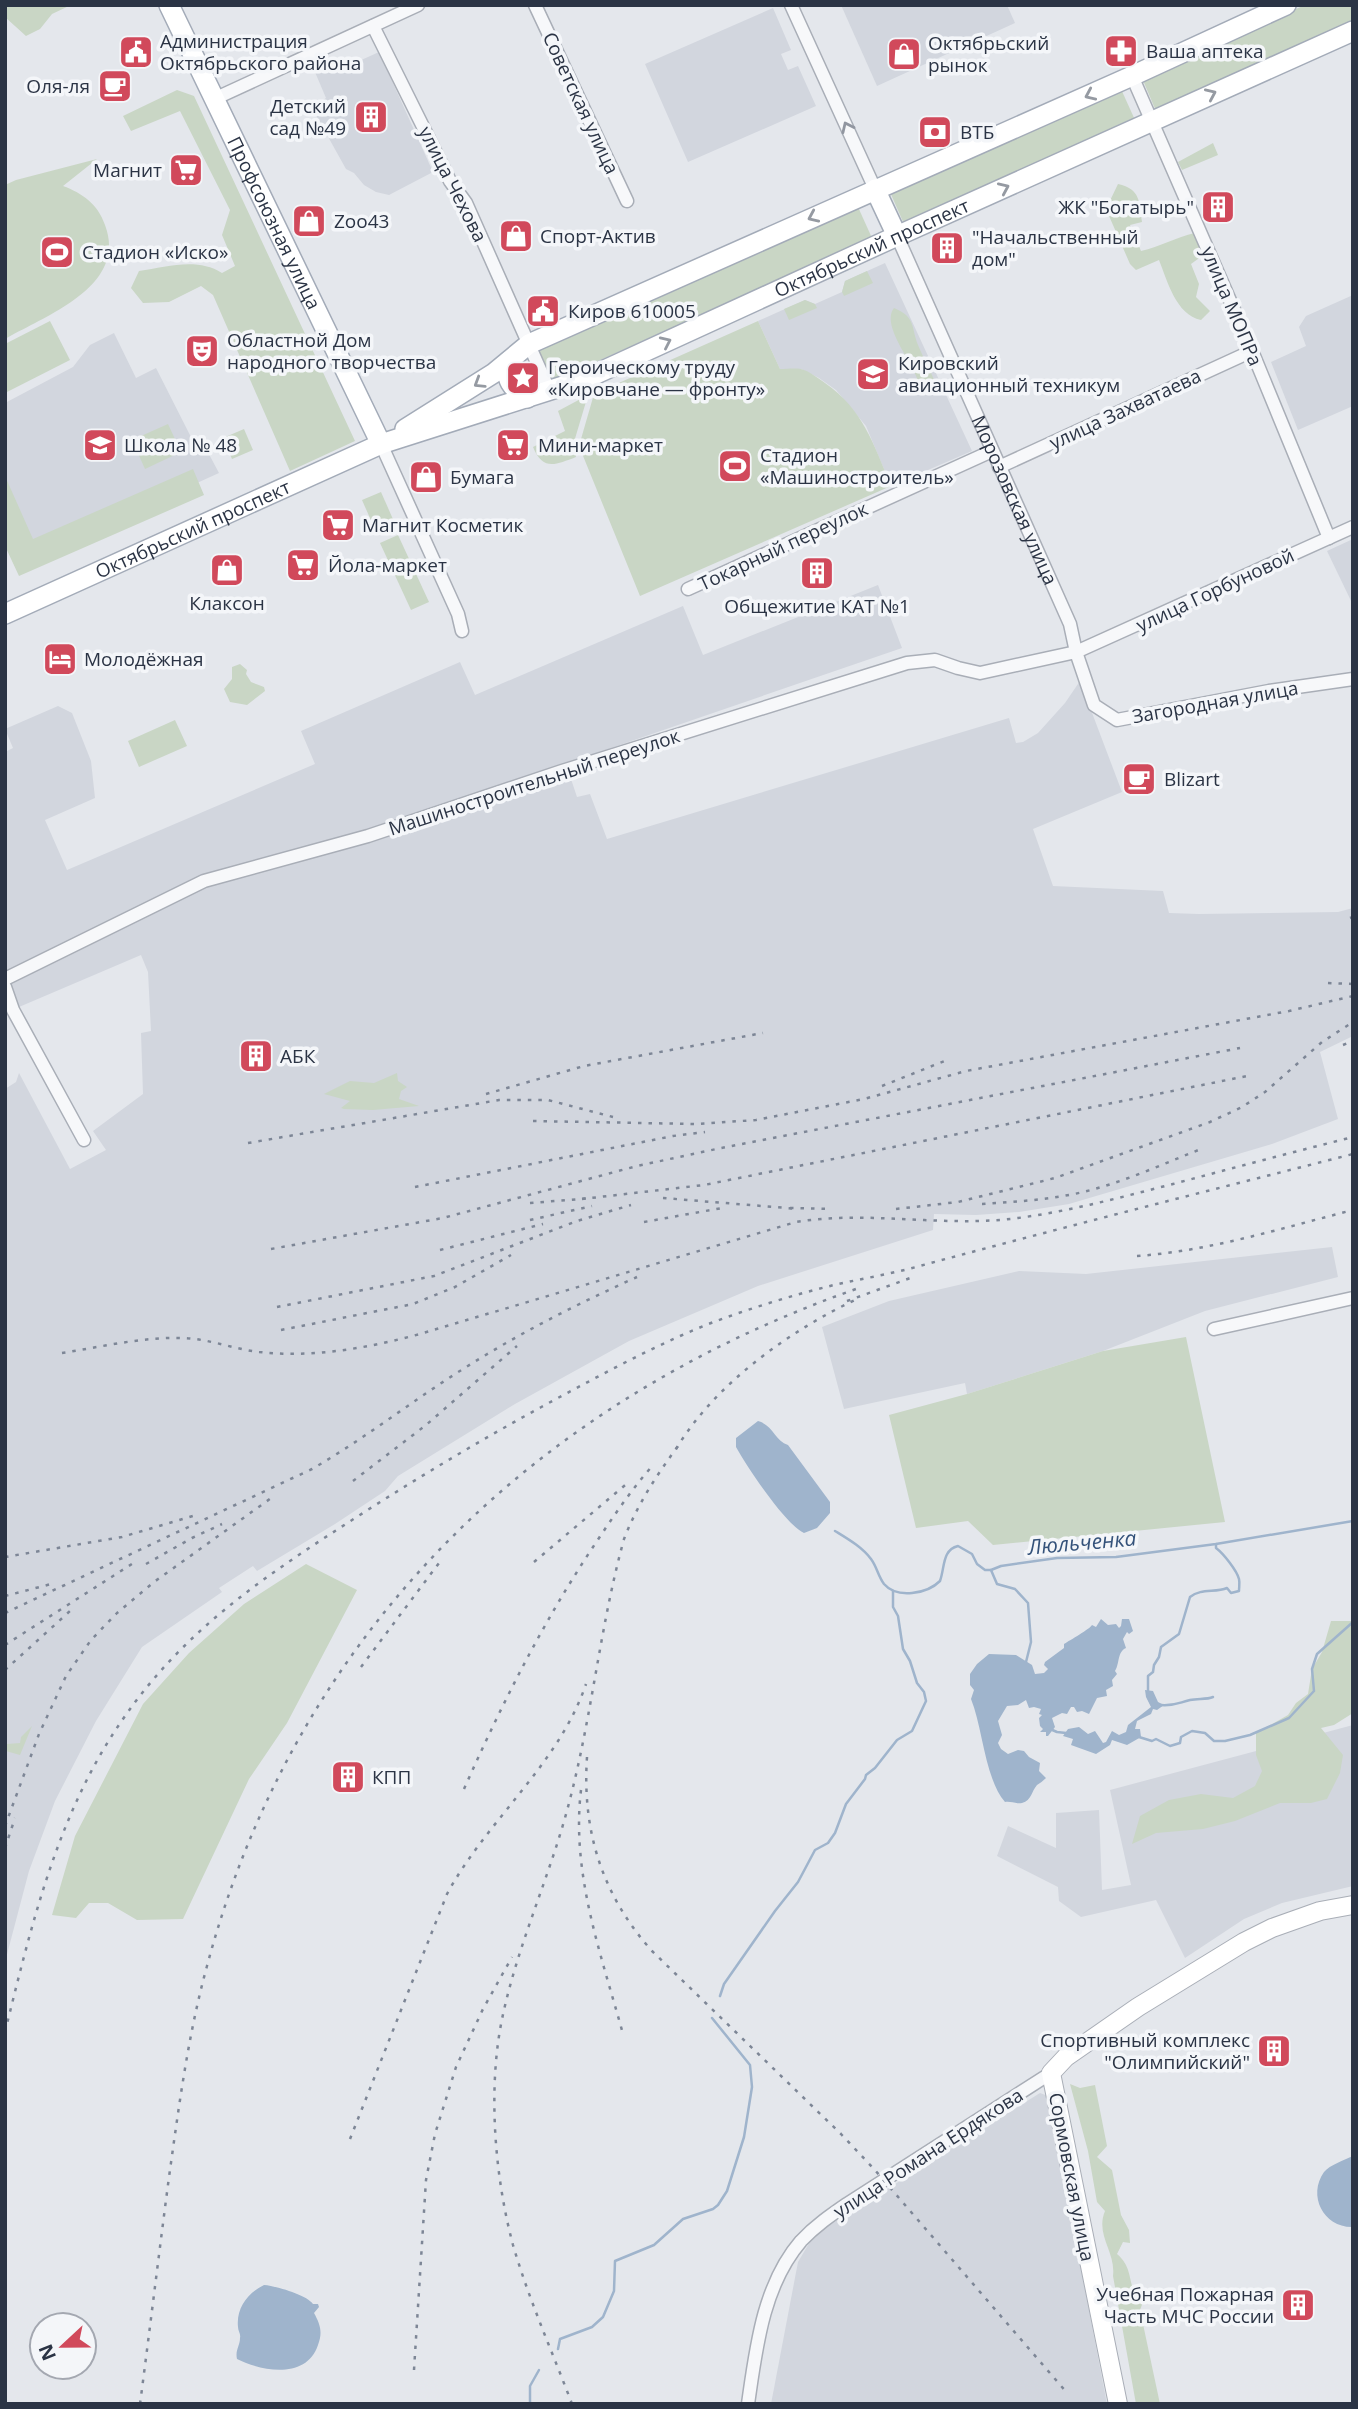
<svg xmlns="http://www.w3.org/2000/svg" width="1358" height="2409" font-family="'Open Sans',sans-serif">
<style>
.built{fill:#d2d6de}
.green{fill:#c9d6c5}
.water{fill:#9fb4cc}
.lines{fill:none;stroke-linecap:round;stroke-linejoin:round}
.stream{stroke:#9fb4cc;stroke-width:2.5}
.street-casing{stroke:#a9aeb7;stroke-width:15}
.secondary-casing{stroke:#a9aeb7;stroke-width:20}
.primary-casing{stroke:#a3abb8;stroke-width:22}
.street{stroke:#f7f8fa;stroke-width:12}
.secondary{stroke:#fff;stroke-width:18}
.primary{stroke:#fff;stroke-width:19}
.rail{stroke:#7d8696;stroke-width:2.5;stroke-dasharray:3.5 7;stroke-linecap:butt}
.oneway{stroke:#959aa2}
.oneway2{stroke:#9196a0}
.labels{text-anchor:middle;stroke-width:7;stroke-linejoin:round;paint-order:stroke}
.poi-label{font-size:19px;fill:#2b3445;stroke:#f4f6f9;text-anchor:start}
.street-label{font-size:19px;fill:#2b3445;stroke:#f4f6f9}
.water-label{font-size:21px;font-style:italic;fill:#34527a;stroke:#f4f6f9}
</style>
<rect width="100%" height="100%" fill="#e4e7ec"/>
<!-- built -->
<g class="built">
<path d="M841,5H1007L1015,23L877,86Z"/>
<path d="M773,8L791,50L781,54L788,70L798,66L816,106L688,162L645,64Z"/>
<path d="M379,52L433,172L389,195L376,192L364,185L354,173L346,169L312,108L326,98L312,65L330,57L337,71Z"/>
<path d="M885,263L972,451L891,486L866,426L836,390L819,378L801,369H780L758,321L805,300L815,304L842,292L845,281Z"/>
<path d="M1353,295V406L1298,430L1271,362L1306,346L1299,327L1306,316Z"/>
<path d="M114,333L136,378L156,368L196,447L203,443L219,473L27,560L5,514V403L73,367L90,345Z"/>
<path d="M1353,539V605L1327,551Z"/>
<path d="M878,585L902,648L579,759L569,773L577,797L590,794L607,839L1009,718L1016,743L1023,742L1038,733L1065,703L1080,681L1122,792L1033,829L1053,886L1163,891L1169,913L1199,914L1338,912L1353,908V1036L1320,1052L1338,1119L1272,1144L1069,1204L1019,1212L976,1215L934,1214L933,1230L758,1286L629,1341L515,1404L398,1476L385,1491L335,1524L257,1571L253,1566L219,1588L222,1592L142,1647L96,1721L55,1801L29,1871L5,1962V1089L16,1082L19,1073L70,1169L106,1150L93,1131L143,1094L141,1033L151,1031L148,972L141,955L19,1007L5,972V752L13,748L5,729L58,706L72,713L91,761L95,798L45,820L67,870L315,764L301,731L460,662L475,695L683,606L703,655Z"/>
<path d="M1332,1247L1338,1277L1205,1311L1103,1351L967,1394L965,1383L844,1409L822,1327L889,1301L1019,1271L1086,1274Z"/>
<path d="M1353,1725V1886L1282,1903L1244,1919L1185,1958L1156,1900L1081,1917L1059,1901L1058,1887L997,1856L1008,1826L1056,1848V1813L1099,1810L1102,1890L1131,1885L1110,1790Z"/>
<path d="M1040,2093L1048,2096L1107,2404H771L798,2262L814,2235Z"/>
</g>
<!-- green -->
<g class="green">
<path d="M5,5H71L52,14L40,29L26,36L5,17Z"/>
<path d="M1305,5H1353V23L1156,111L1142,78Z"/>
<path d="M1121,89L1135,120L904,224L890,192Z"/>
<path d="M177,90L194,96L355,441L290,471L213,295L201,286L169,302L143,303L131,288L139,271C167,267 197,257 222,273L235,266L222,235L230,210L180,111L131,131L123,116Z"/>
<path d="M1213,143L1218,155L1182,170L1178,162Z"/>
<path d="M97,159L63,186C82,193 98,204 105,225C128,286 47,315 5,339V185L16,180Z"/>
<path d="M1118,184C1141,189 1139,202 1142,222L1130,225L1141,251C1160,247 1176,237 1195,233L1202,256L1191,264L1199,284L1196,297L1210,311L1201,320C1176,315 1167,280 1159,260L1136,270L1130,264L1106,209Z"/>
<path d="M858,207L872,238L549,383L535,351Z"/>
<path d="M867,271L873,283L844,296L842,292L845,281Z"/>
<path d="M805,300L815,304L817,308L789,320L784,309Z"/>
<path d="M894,308C916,317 911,327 918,345C923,357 930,370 935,382L930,388L919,384C915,364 880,326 894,308Z"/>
<path d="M50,321L70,360L5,393V344Z"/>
<path d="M758,321L780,369C786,369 795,368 801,369C809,371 818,378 825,383C863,409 874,445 891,486L640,596L579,446L594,394Z"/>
<path d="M588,395L574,442L576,457C555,465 543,471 533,447L565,431L558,411Z"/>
<path d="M168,424L181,452L145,469L132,440Z"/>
<path d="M244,429L253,450L232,459L223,438Z"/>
<path d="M193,469L204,495L19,576L5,546V476L33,539Z"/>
<path d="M381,492L396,526L377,534L362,500Z"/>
<path d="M398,535L429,602L411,610L380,543Z"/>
<path d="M240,664L247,670L246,674L251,682L264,687L265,691L247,705L230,702L224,689L232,679V667Z"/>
<path d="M175,720L187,746L139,767L128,741Z"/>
<path d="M397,1073L398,1081L407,1087L401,1091L399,1099L419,1106L373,1110L344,1109L341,1108L350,1101L324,1094L350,1081L374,1083Z"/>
<path d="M1186,1337L1225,1522L993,1545L968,1521L916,1528L889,1415L967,1394L1103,1351Z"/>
<path d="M306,1564L357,1590L287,1723L249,1779L183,1919L137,1920L108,1903H89L76,1918L52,1915L75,1836L143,1704L189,1653L244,1604Z"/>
<path d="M1331,1621H1353V1713L1334,1725L1321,1728L1343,1755L1340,1773L1327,1799L1311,1803H1280L1235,1821L1203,1829L1156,1833L1132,1844L1140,1816L1169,1800L1201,1794L1233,1798L1255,1786L1262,1771L1256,1755V1733L1288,1715L1296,1703L1308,1694L1312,1669L1322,1652Z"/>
<path d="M32,1726L20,1755L6,1751L7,1744L20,1743L21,1737Z"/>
<path d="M1070,2084L1080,2088L1095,2085L1107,2146L1097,2157L1112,2170L1121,2215L1129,2230L1130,2243L1123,2242L1117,2254C1136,2270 1125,2288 1143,2302L1140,2310L1160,2404H1136L1113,2276C1116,2252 1095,2235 1105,2211L1097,2202L1088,2151Z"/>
</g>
<!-- water -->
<g class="water">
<path d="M758,1421C773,1425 775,1441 788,1445L830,1502V1513L817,1528L804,1533C785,1524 747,1467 736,1447V1438Z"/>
<path d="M1101,1619L1108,1625L1116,1624L1119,1628L1121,1626L1122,1619H1129L1133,1631L1129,1634L1127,1632L1123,1639L1126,1648C1117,1652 1120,1663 1115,1671L1117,1674L1112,1680L1113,1686L1106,1690L1107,1696L1097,1698L1089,1714L1082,1711L1077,1712L1074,1707H1071L1067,1714L1062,1713L1052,1718L1055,1727L1048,1736H1046V1732H1040L1043,1729L1040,1726L1039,1718L1042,1715L1039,1714L1041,1709L1034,1707L1029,1708L1026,1700L1018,1705L1007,1706L998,1721L1002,1735L998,1743L1001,1749L1008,1754L1018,1750L1024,1751L1029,1757L1040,1763L1039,1771L1046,1778C1043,1781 1040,1783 1037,1785C1031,1792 1032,1800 1022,1803C1015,1804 1011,1801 1005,1802C985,1779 983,1729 971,1699L974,1690L970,1685V1674L977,1664L989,1654L1016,1655L1032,1665L1035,1674L1044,1673L1048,1669L1044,1665L1045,1662L1064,1648V1644C1070,1640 1090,1629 1092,1625L1096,1627Z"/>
<path d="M1145,1690L1153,1691L1158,1702L1164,1705L1157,1710L1153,1709L1151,1714L1137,1721L1135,1729H1140L1141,1737L1127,1745L1112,1740L1110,1745L1096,1754L1071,1745L1073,1739L1063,1736L1068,1729L1079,1727L1088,1734L1095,1731L1103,1743L1106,1742L1112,1731L1119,1735L1126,1732L1128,1725L1151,1707L1146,1697Z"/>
<path d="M1353,2156V2227C1324,2228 1307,2196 1324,2172C1330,2165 1344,2160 1353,2156Z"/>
<path d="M264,2285C276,2286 307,2295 313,2304H318L319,2307L314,2313C320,2324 323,2332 318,2345C307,2379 263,2372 237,2359C235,2350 240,2346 240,2338C241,2334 238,2331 238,2327C236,2308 248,2293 264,2285Z"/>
</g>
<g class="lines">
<!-- stream -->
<g class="stream">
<path d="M835,1531C848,1539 862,1547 871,1559C877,1567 878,1576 884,1584C897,1599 927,1594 940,1581C945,1567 942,1550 958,1546L972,1554L977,1564L985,1570H991L1001,1566L1057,1558L1116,1557L1216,1544L1353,1521"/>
<path d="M991,1570L997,1584L1015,1589L1028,1603L1031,1642L1026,1662"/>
<path d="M1148,1694V1676L1153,1672L1154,1665L1159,1657L1161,1647L1179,1634L1190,1597C1201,1588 1215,1593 1227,1588L1231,1593L1239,1591C1239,1587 1240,1583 1239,1579C1237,1571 1224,1554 1216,1548V1544"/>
<path d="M1161,1705C1175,1706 1178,1703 1190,1700C1198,1698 1206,1700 1213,1697"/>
<path d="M1050,1729L1057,1732L1066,1733"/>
<path d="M1139,1737L1152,1741L1156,1739L1170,1746L1180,1743L1181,1737L1192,1731L1205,1733L1214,1741H1225L1250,1735L1289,1718L1314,1691L1312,1669L1317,1654L1353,1622"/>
<path d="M720,1996L724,1984L775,1911L798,1882L815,1850L828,1843L835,1833L846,1804L865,1779L866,1775L875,1768L897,1740L912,1731L926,1701L924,1692L917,1683L910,1661L903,1649L898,1616L893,1607V1591"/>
<path d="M558,2349L560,2339L592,2327L603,2317L614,2291L615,2261L654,2245L683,2219L713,2209L718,2205L727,2191L744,2137L752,2087L750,2065L712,2018"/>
<path d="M530,2404V2386L539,2370"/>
</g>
<!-- street casing -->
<g class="street-casing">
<g id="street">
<path d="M535,5L627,201"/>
<path d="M791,5L875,189"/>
<path d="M373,26L450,181L466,203L550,392"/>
<path d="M1132,76L1252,351L1329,538"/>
<path d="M214,99L418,5"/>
<path id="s1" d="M897,236L1070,624L1076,652L1094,705L1117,720L1269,691L1353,679"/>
<path d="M381,444L458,614L462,631"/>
<path d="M999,467L1252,351"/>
<path d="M688,589L992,451"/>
<path d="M5,979L204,881L368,836L562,771L907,663L935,660L958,668L980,673L1076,652L1353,527"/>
<path d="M5,987L13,1010L84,1140"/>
<path d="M1214,1329L1353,1298"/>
<path d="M748,2404C756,2348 763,2285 801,2241C815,2226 831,2215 847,2204L1051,2073"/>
</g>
</g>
<!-- secondary casing -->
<g class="secondary-casing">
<path id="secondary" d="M1118,2404L1051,2073L1066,2057L1138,2007L1244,1942L1272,1928L1320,1911L1353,1905"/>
</g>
<!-- primary casing -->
<g class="primary-casing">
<g id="primary">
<path id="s2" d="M169,5L381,444"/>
<path d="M875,189L897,236"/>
<path d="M509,361C504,379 512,389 527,398"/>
<path d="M405,429L494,373L529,344L1132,76L1286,5"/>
<path id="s3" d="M5,614L381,444L585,379L897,236L1353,31"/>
</g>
</g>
<!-- street -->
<use href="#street" class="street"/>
<!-- secondary -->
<use href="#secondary" class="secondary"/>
<!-- primary -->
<use href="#primary" class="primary"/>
<!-- rail -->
<g class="rail">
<path d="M1350,918L1353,917"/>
<path d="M1328,983L1353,984"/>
<path d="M1343,1045L1353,1041"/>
<path d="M882,1086L947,1060"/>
<path d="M486,1094L584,1066L763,1033"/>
<path d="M533,1121L696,1124L756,1120L864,1099L966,1071L1289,1011L1353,996"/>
<path d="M248,1143L499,1100H548L613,1117"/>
<path d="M415,1187L673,1136L705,1132"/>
<path d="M663,1198L799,1209"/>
<path d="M582,1199L704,1185L1252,1075"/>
<path d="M530,1203L593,1198"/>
<path d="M982,1204C1013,1202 1044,1200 1074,1194C1118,1185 1160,1165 1201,1149"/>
<path d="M790,1208L832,1209"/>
<path d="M896,1209L958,1202L1055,1178L1210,1122L1242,1107L1265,1092L1322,1042L1353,1022"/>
<path d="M530,1220L592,1206"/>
<path d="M644,1222L722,1208"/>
<path d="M271,1249L443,1218L637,1166L721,1148L1240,1048"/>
<path d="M440,1250L543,1224"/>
<path d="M1137,1256C1210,1251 1282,1228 1353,1210"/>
<path d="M847,1301L913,1277"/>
<path d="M277,1307L434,1276L577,1221L631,1205"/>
<path d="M281,1330L413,1304L455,1287L511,1255"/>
<path d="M62,1353C101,1347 141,1337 180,1338C207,1338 233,1349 259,1352C313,1358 368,1348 420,1334L796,1222C870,1210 944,1228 1018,1218C1071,1211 1122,1197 1173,1184C1233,1168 1293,1152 1353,1137"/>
<path d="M676,1449C715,1384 789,1331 857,1299"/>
<path d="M353,1481L426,1425L517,1346"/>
<path d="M5,1557L122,1537L196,1515"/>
<path d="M534,1562L630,1481"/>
<path d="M146,1564L192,1538L222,1524"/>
<path d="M5,1596L55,1583"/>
<path d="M5,1613L312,1469C364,1439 412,1401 463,1369C518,1334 577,1304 637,1277"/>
<path d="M5,1645L135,1562"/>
<path d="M361,1667L439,1563"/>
<path d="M5,1670L70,1611"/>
<path d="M587,1757C582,1831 602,1895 652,1951L841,2134L874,2169L1068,2394"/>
<path d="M464,1789C501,1706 541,1626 591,1550C611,1520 630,1491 654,1464"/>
<path d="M581,1790C571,1873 601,1954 623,2034"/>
<path d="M5,1826L39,1734L66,1676L91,1640L117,1613L154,1582L274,1496"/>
<path d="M5,1848L15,1818"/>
<path d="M5,2032C32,1923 58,1812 123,1719C186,1627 271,1572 363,1513C436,1466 510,1423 586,1383C627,1361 668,1340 711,1323C751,1308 793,1295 834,1285C865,1278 896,1273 927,1264C1068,1226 1211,1190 1353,1154"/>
<path d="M350,2139L447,1894C487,1820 559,1764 586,1684"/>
<path d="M414,2370L426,2180L435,2134L456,2067L483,2009L512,1957"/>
<path d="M140,2404C150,2328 159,2253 169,2177C179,2106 188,2035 207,1966C296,1632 535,1402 856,1289"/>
<path d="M572,2404C552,2351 529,2300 513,2245C494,2174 487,2082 504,2010C520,1939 551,1873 569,1803C592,1716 600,1626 624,1539C638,1503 658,1473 681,1442"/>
</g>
</g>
<!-- one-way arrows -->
<defs><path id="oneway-chevron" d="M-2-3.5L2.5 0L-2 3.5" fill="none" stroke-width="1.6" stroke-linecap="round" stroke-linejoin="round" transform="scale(1.75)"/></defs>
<g class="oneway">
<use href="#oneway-chevron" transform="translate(1211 94) rotate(-24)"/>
<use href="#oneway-chevron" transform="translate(1090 95) rotate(156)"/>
<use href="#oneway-chevron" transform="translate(1004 188) rotate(-24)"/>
<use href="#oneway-chevron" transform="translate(813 217) rotate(156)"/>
<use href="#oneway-chevron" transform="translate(666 342) rotate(-25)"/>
<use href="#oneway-chevron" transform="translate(479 383) rotate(148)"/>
</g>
<use class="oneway2" href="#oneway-chevron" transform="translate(847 127) rotate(-115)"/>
<!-- icons -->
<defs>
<g id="pharmacy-square" transform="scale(1.75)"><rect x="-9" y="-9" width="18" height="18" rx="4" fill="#d1495b" stroke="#f4f6f9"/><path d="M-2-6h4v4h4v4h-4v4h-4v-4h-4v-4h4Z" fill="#fff"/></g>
<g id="civic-square" transform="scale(1.75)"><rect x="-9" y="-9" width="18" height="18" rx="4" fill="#d1495b" stroke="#f4f6f9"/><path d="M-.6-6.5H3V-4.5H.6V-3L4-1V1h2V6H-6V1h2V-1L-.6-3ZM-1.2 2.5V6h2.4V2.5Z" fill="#fff"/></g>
<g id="shop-square" transform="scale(1.75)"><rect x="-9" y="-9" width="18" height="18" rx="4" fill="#d1495b" stroke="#f4f6f9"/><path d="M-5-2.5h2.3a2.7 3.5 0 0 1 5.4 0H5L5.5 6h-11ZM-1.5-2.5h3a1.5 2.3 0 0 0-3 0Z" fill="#fff"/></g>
<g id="cafe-square" transform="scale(1.75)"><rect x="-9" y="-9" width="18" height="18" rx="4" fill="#d1495b" stroke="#f4f6f9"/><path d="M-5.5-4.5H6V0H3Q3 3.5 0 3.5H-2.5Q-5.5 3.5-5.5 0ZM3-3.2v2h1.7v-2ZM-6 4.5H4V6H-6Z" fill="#fff"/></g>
<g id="building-square" transform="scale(1.75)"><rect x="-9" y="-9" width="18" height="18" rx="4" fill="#d1495b" stroke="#f4f6f9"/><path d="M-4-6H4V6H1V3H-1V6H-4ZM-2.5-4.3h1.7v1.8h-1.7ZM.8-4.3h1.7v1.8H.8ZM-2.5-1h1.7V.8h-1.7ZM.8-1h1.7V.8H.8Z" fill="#fff"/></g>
<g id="bank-square" transform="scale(1.75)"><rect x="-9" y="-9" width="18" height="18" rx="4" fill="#d1495b" stroke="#f4f6f9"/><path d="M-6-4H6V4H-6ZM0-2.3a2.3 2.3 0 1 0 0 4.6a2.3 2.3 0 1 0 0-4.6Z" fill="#fff"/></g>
<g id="supermarket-square" transform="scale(1.75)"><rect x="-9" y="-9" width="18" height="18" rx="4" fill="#d1495b" stroke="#f4f6f9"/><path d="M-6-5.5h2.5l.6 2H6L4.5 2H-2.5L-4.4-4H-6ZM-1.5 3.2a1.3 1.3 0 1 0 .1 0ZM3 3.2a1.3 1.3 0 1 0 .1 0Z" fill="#fff"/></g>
<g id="stadium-square" transform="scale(1.75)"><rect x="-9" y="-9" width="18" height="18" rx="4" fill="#d1495b" stroke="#f4f6f9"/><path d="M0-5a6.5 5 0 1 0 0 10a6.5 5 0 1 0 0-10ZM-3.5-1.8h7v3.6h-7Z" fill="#fff"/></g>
<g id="theatre-square" transform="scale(1.75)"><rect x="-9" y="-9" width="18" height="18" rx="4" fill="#d1495b" stroke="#f4f6f9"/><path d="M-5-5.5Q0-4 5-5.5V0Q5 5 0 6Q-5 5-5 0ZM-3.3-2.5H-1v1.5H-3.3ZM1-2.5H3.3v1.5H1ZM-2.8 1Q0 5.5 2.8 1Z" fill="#fff"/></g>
<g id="university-square" transform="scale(1.75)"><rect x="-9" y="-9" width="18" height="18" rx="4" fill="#d1495b" stroke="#f4f6f9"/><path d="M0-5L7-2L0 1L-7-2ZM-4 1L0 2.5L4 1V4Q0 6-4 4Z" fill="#fff"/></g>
<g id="sight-square" transform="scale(1.75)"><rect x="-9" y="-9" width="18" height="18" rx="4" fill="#d1495b" stroke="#f4f6f9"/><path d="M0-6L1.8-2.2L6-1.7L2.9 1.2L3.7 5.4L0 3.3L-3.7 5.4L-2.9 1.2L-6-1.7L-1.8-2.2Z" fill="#fff"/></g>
<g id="school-square" transform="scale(1.75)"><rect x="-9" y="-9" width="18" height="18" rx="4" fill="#d1495b" stroke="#f4f6f9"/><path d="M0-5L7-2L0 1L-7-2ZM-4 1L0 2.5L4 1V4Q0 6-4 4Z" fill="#fff"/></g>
<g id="hotel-square" transform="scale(1.75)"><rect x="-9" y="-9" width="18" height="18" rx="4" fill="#d1495b" stroke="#f4f6f9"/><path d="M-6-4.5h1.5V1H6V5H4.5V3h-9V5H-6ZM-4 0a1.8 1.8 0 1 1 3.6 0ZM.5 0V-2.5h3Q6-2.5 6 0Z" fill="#fff"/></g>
</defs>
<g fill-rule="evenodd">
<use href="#pharmacy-square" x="1121" y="51"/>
<use href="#civic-square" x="136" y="52"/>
<use href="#shop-square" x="904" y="54"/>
<use href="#cafe-square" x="115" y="86"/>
<use href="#building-square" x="371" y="117"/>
<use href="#bank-square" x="935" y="132"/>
<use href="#supermarket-square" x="186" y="170"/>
<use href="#building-square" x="1218" y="207"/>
<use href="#shop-square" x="309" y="221"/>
<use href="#shop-square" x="516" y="236"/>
<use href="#building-square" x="947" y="248"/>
<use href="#stadium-square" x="57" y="252"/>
<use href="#civic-square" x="543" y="311"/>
<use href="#theatre-square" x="202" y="351"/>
<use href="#university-square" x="873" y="374"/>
<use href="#sight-square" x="523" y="378"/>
<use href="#school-square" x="100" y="445"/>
<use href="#supermarket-square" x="513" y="445"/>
<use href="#stadium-square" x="735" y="466"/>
<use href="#shop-square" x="426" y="477"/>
<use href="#supermarket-square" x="338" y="525"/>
<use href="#supermarket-square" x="303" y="565"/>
<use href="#shop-square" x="227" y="570"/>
<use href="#building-square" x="817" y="573"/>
<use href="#hotel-square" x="60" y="659"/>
<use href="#cafe-square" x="1139" y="779"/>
<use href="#building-square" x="256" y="1056"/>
<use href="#building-square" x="348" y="1777"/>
<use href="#building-square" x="1274" y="2051"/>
<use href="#building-square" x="1298" y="2305"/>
</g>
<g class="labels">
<!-- poi labels -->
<g class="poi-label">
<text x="160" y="48">Администрация<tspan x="160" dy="22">Октябрьского района</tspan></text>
<text x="928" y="50">Октябрьский<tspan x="928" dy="22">рынок</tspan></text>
<text x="1146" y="58">Ваша аптека</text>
<text x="90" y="93" text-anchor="end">Оля-ля</text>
<text x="346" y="113" text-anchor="end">Детский<tspan x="346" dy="22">сад №49</tspan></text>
<text x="960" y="139">ВТБ</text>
<text x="162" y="177" text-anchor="end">Магнит</text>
<text x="1194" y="214" text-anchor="end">ЖК "Богатырь"</text>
<text x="334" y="228">Zoo43</text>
<text x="540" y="243">Спорт-Актив</text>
<text x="972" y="244">"Начальственный<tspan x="972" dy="22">дом"</tspan></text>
<text x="82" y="259">Стадион «Иско»</text>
<text x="568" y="318">Киров 610005</text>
<text x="227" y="347">Областной Дом<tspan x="227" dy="22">народного творчества</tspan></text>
<text x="898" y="370">Кировский<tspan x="898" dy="22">авиационный техникум</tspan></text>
<text x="548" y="374">Героическому труду<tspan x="548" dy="22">«Кировчане — фронту»</tspan></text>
<text x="124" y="452">Школа № 48</text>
<text x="538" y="452">Мини-маркет</text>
<text x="760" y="462">Стадион<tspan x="760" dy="22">«Машиностроитель»</tspan></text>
<text x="450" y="484">Бумага</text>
<text x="362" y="532">Магнит Косметик</text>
<text x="328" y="572">Йола-маркет</text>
<text x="227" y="610" text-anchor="middle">Клаксон</text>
<text x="817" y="613" text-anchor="middle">Общежитие КАТ №1</text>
<text x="84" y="666">Молодёжная</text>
<text x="1164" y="786">Blizart</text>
<text x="280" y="1063">АБК</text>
<text x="372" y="1784">КПП</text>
<text x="1250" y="2047" text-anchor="end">Спортивный комплекс<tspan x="1250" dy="22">"Олимпийский"</tspan></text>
<text x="1274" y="2301" text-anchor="end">Учебная Пожарная<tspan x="1274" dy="22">Часть МЧС России</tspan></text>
</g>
<!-- street labels -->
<g class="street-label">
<text transform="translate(581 103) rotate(65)" y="7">Советская улица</text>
<text transform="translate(453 184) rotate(63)" y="7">улица Чехова</text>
<text dy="7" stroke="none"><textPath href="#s2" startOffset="242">Профсоюзная улица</textPath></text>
<text dy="7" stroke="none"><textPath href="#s3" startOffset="942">Октябрьский проспект</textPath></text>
<text transform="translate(1232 306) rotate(67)" y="7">улица МОПРа</text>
<text transform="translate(1125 409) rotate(-25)" y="7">улица Захватаева</text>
<text dy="7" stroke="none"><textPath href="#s1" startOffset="289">Морозовская улица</textPath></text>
<text dy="7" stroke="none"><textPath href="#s3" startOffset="206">Октябрьский проспект</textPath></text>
<text transform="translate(783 546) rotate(-25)" y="7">Токарный переулок</text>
<text transform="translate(1215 590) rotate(-25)" y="7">улица Горбуновой</text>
<text transform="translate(1215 702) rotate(-10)" y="7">Загородная улица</text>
<text transform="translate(534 782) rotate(-18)" y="7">Машиностроительный переулок</text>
<text transform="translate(928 2153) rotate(-33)" y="7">улица Романа Ердякова</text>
<text transform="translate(1072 2177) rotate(79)" y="7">Сормовская улица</text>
</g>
<!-- water labels -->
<g class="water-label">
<text transform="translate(1082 1543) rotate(-5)" y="7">Люльченка</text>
</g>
</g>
<!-- border -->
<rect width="1358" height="2409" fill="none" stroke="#2b3445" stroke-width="14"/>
<!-- north arrow -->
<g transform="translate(63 2346) rotate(248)"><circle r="33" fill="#f4f6f9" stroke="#a4a8b1" stroke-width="2"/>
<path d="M0-5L12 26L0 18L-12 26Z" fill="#d1495b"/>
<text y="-10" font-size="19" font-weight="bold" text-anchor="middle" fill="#2b3445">N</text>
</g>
</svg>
